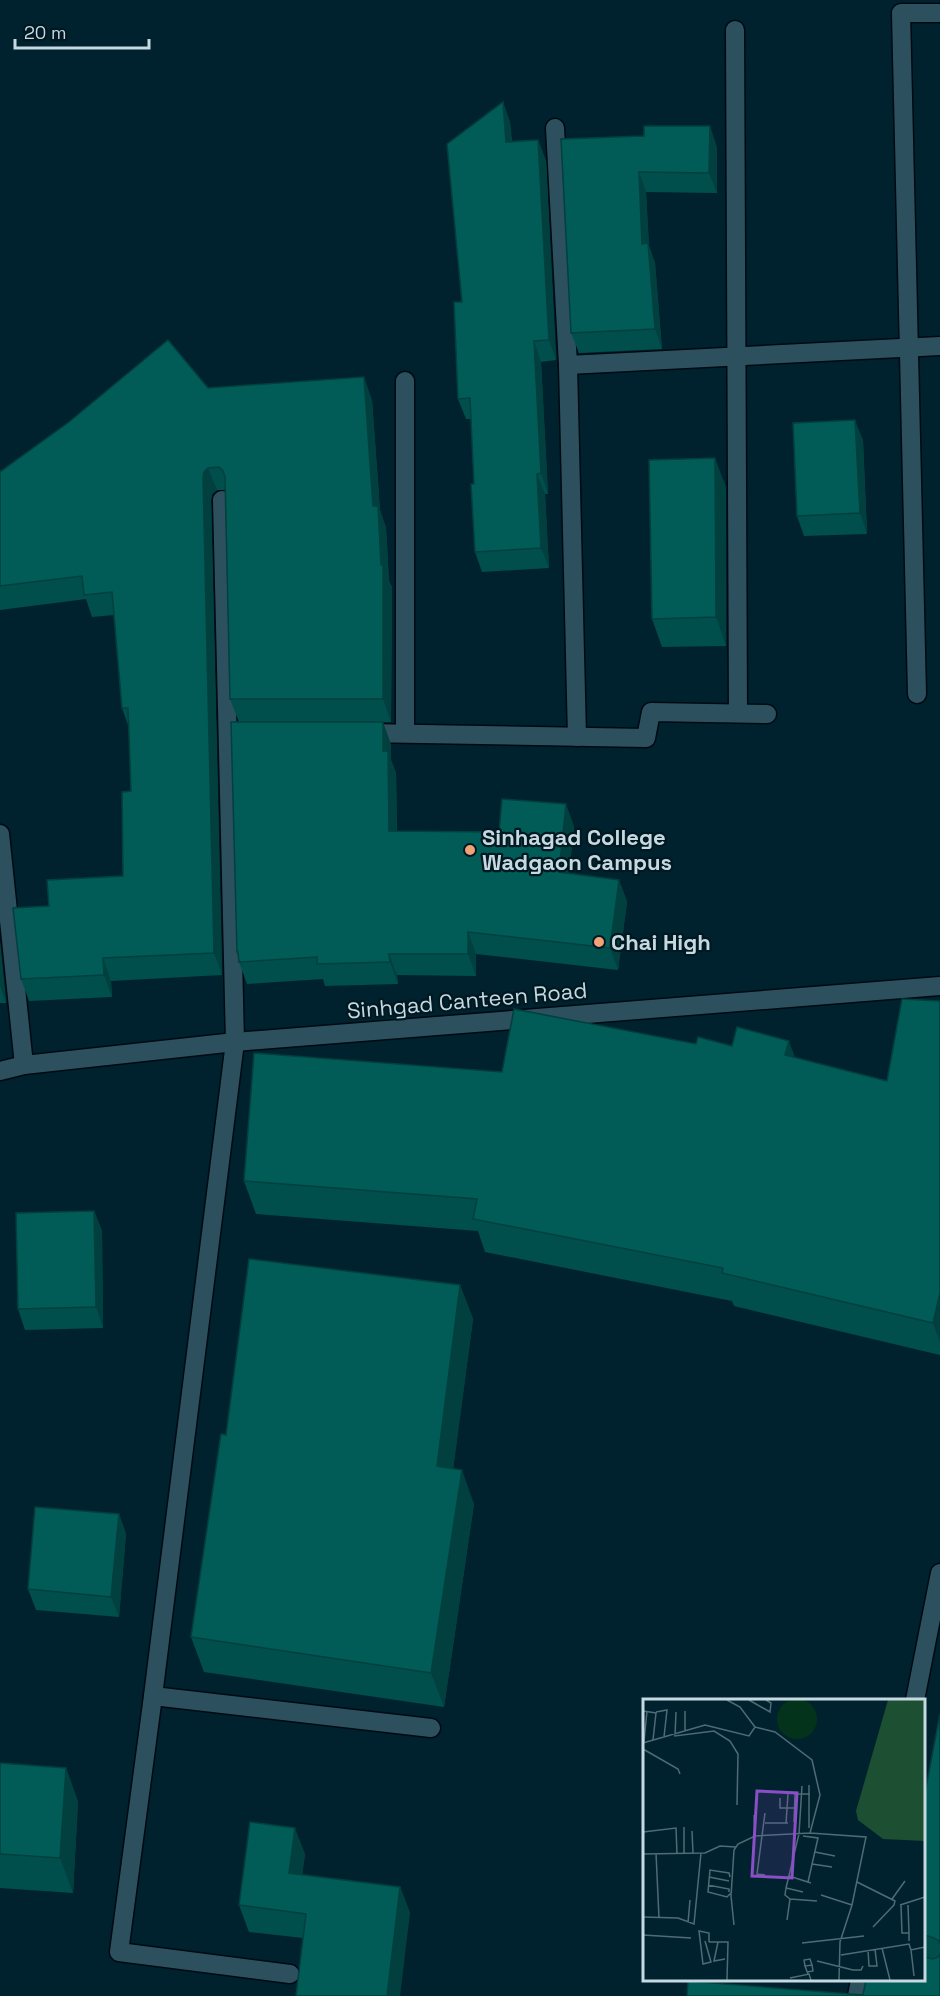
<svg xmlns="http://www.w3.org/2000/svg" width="940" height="1996" font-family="'Space Grotesk',sans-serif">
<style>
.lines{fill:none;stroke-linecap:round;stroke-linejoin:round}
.minor-casing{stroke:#000a13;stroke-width:21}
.minor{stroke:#2d505e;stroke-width:18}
.wall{fill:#014f4c}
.shaded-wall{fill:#01403e}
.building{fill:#015c58;stroke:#01403e;stroke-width:1.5}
.poi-dot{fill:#efa377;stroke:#001821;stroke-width:2}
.labels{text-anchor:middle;stroke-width:4.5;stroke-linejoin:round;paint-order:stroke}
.poi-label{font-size:22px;font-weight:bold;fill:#c6d9e1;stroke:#001821;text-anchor:start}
.street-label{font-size:22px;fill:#c6d9e1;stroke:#001821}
.inset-road{fill:none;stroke:#4f6b76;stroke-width:1.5}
.view{fill:#8a4fc6;fill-opacity:0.15;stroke:#8a4fc6;stroke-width:3}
.inset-edge{fill:none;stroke:#c6d9e1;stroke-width:3}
</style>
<rect width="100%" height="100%" fill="#00222e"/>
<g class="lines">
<!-- minor casing -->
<g class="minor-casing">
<g id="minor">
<path d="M735,30L738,713"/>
<path d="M555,128L568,365L940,346"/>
<path d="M568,365L577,737"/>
<path d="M222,500L235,1042L153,1696L119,1952L290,1974"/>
<path d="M917,694L901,13H940"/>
<path d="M364,733L646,738L651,712L767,714"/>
<path d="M405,733V381"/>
<path d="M0,834L24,1065"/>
<path d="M0,1071L24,1065L235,1042L940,986"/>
<path d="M153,1696L431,1728"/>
<path d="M915,1700L940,1573"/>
<path d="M857,1996L860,1980"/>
</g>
</g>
<!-- minor -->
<use href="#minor" class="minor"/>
</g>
<!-- wall -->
<g class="wall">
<path d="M503,102L510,122L512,141L538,140L546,161L556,360L541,362L548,494H545L549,568L482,572L475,552L474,484L471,419H466L458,399L462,302Z"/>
<path d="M561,139L717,147V193L646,192L649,246L655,263L662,349L579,353L571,333Z"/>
<path d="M208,388L372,400L380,510L386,528L389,581L392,587L391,722H239L230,699L225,490H217L212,494L211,500L222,975L111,981L112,997L29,1001L21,979L49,906L123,876L131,791L129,728L122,708L114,615L92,617L86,599L0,610V472Z"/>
<path d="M863,440L867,534L804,536L797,516Z"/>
<path d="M726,487V646L662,647L652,619Z"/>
<path d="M391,744V760L396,773L397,831L499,832L574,826L569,873L619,880L627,902L618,970L476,954V976L397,975L398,984L325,986L323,979L247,984L239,962L237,952Z"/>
<path d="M0,943L6,1003H0Z"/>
<path d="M940,1001V1355L734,1306L732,1301L485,1252L478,1231L256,1214L244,1181L502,1072L696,1044L732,1046L795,1057L887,1081Z"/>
<path d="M94,1211L102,1231L103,1328L25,1330L18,1309Z"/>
<path d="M460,1285L473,1319L453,1469L474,1504L444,1707L204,1672L191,1637L226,1435Z"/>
<path d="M119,1514L126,1534L119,1617L36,1610L28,1589Z"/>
<path d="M940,1714V1996L863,1995L924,1980V1798Z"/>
<path d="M0,1763L66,1768L78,1802L73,1893L0,1888Z"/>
<path d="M305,1854L302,1875L400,1887L410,1913L303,1938L249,1932L239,1905Z"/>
</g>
<!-- shaded-wall -->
<g class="shaded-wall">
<path d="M503,102L510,122L513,162L506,142Z"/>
<path d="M710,126L717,147V193L709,173Z"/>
<path d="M538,140L546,161L556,360L549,340Z"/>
<path d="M639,172L646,192L649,246L655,263L662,349L655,329L642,244Z"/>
<path d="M534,341L541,362L548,494L541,473Z"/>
<path d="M364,377L372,400L380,510L386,528L389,581L392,587L391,722L383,699L381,565L373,506Z"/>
<path d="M855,420L863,440L867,534L860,513Z"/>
<path d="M715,458L726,487V646L716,617Z"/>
<path d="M208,468L217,490L212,494L211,500L222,975L214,953L203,478L204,472Z"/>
<path d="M537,474L545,494L549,568L541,548Z"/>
<path d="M383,722L391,744V760L396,773L397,853L389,831L383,751Z"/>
<path d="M566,804L574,826L567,894L559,872Z"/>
<path d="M619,880L627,902L618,970L610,948Z"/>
<path d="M468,932L476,954V976L468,954Z"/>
<path d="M0,943L6,1003L0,986Z"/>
<path d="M389,954L397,975L398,984L390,962Z"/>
<path d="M103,958L111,981L112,997L104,975Z"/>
<path d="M789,1041L801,1074L785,1055Z"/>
<path d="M94,1211L102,1231L103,1328L96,1307Z"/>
<path d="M460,1285L473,1319L449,1501L437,1466Z"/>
<path d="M940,1293V1342L933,1323Z"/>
<path d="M462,1470L474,1504L444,1707L431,1673Z"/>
<path d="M119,1514L126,1534L119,1617L111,1597Z"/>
<path d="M66,1768L78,1802L73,1893L60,1858Z"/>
<path d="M295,1828L305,1854L299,1900L289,1873Z"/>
<path d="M400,1887L410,1913L400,1996H387Z"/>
</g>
<!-- building -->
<g class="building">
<path d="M503,102L506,142L538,140L549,340L534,341L541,473L537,474L541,548L475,552L471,484H474L470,398L458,399L454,302H462L447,144Z"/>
<path d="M644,126H710L709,173L639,172L642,244L648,243L655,329L571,333L561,139L644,136Z"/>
<path d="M168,340L208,388L364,377L373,506H378L381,565H383V699H230L225,477L223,471L219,467L208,468L204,472L203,478L214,953L103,958L104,975L21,979L13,908L49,906L47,880L123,876L122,792L131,791L128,708H122L112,592L84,595L82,576L0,586V472L69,422Z"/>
<path d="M855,420L860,513L797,516L793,423Z"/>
<path d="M715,458L716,617L652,619L649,460Z"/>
<path d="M231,722H383V751H388L389,831L499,832L502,799L566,804L559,872L619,880L610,948L468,932V954H389L390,962L317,964V957L239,962L238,952H237Z"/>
<path d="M902,999L940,1001V1293L933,1323L722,1273L723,1268L473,1219L477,1199L244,1181L254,1053L502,1072L514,1009L696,1044L698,1037L732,1046L737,1027L789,1041L785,1055L887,1081Z"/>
<path d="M94,1211L96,1307L18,1309L16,1213Z"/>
<path d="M249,1259L460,1285L437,1466L462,1470L431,1673L191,1637L221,1434L226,1435Z"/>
<path d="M35,1507L119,1514L111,1597L28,1589Z"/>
<path d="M940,1714V1945L939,1941L934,1938L924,1935V1798Z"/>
<path d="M0,1763L66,1768L60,1858L0,1854Z"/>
<path d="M250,1822L295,1828L289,1873L400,1887L387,1996H296L306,1914L239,1905Z"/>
<path d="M940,1954V1996H687L688,1981L863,1995L866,1980H924V1957L933,1959L938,1957Z"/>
</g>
<!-- markers -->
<g class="poi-dot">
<circle cx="470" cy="850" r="6"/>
<circle cx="599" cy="942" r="6"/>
</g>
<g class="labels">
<!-- poi labels -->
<g class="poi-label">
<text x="482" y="845">Sinhagad College<tspan x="482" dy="25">Wadgaon Campus</tspan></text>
<text x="611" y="950">Chai High</text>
</g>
<!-- street labels -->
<g class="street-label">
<text transform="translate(467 1000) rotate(-5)" y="8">Sinhgad Canteen Road</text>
</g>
</g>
<!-- overview -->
<g transform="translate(643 1699)">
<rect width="282" height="282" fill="#00222e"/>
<path d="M134 20a20 20 0 1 1 40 0a20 20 0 1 1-40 0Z" fill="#03331a"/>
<path d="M245,1H282V142L240,140L215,121L213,112Z" fill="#1d4f32"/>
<path class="inset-road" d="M84,1L97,8L112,28M106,1L127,13L128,4L123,1M0,12L13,14L10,41M13,13L24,11L21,38M33,13L32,37L71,32L87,42L95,55L94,106M112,28L132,33L169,61L177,96L167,134M42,31V12M1,43L4,12M0,44L62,26L106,37L112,28M0,50L35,70L37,75M166,86V129M159,87L156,135L143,189L160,193M137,99V109H154M111,116L112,137M151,123L152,95H167M122,124H145M143,124L145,95M41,128V155M49,132L50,154M0,133L33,129L34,155M160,137L175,139L165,183M172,153L192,157M13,154L16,219M0,155L62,154L77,147L93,148M169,165L189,168M122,176L114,175L122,114M146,177L168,184M66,178L86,182M87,178L86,174L67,171L65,193L84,198L89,193M214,183L252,202L251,206M65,186L86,190V193M143,189L142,196L147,200L144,221M178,196L209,206M147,200L174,202M249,200L262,182M257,206L282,198M258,206L259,234H266V242M265,206L266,234M0,218L35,219L51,225L58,154M45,224L47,201M91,226L88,197L91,151L95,145L112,137L167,134L223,138L209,206L197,243L196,281M230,228L251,206M0,236L48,239M62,242L68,263L60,265L56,232L66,234V243M66,243H85L84,281M75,243L71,262L82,260M159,244L221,237M239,249L247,281M225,251L226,267H234L232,250M268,251L271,277M198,256L266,245L268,251L282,248M174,262L210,271H218L220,267M162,267L161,261L167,260L169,266M164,273L170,272L169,266L162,267L165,275M147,279L166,275L168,281"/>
<path class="view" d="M114,92L154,94L149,179L109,177Z"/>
<rect width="282" height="282" class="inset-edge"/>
</g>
<!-- scale -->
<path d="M15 39v9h134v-9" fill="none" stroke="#c6d9e1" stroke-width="3"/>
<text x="24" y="39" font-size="18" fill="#c6d9e1" stroke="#001821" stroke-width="4.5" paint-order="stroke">20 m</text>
</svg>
